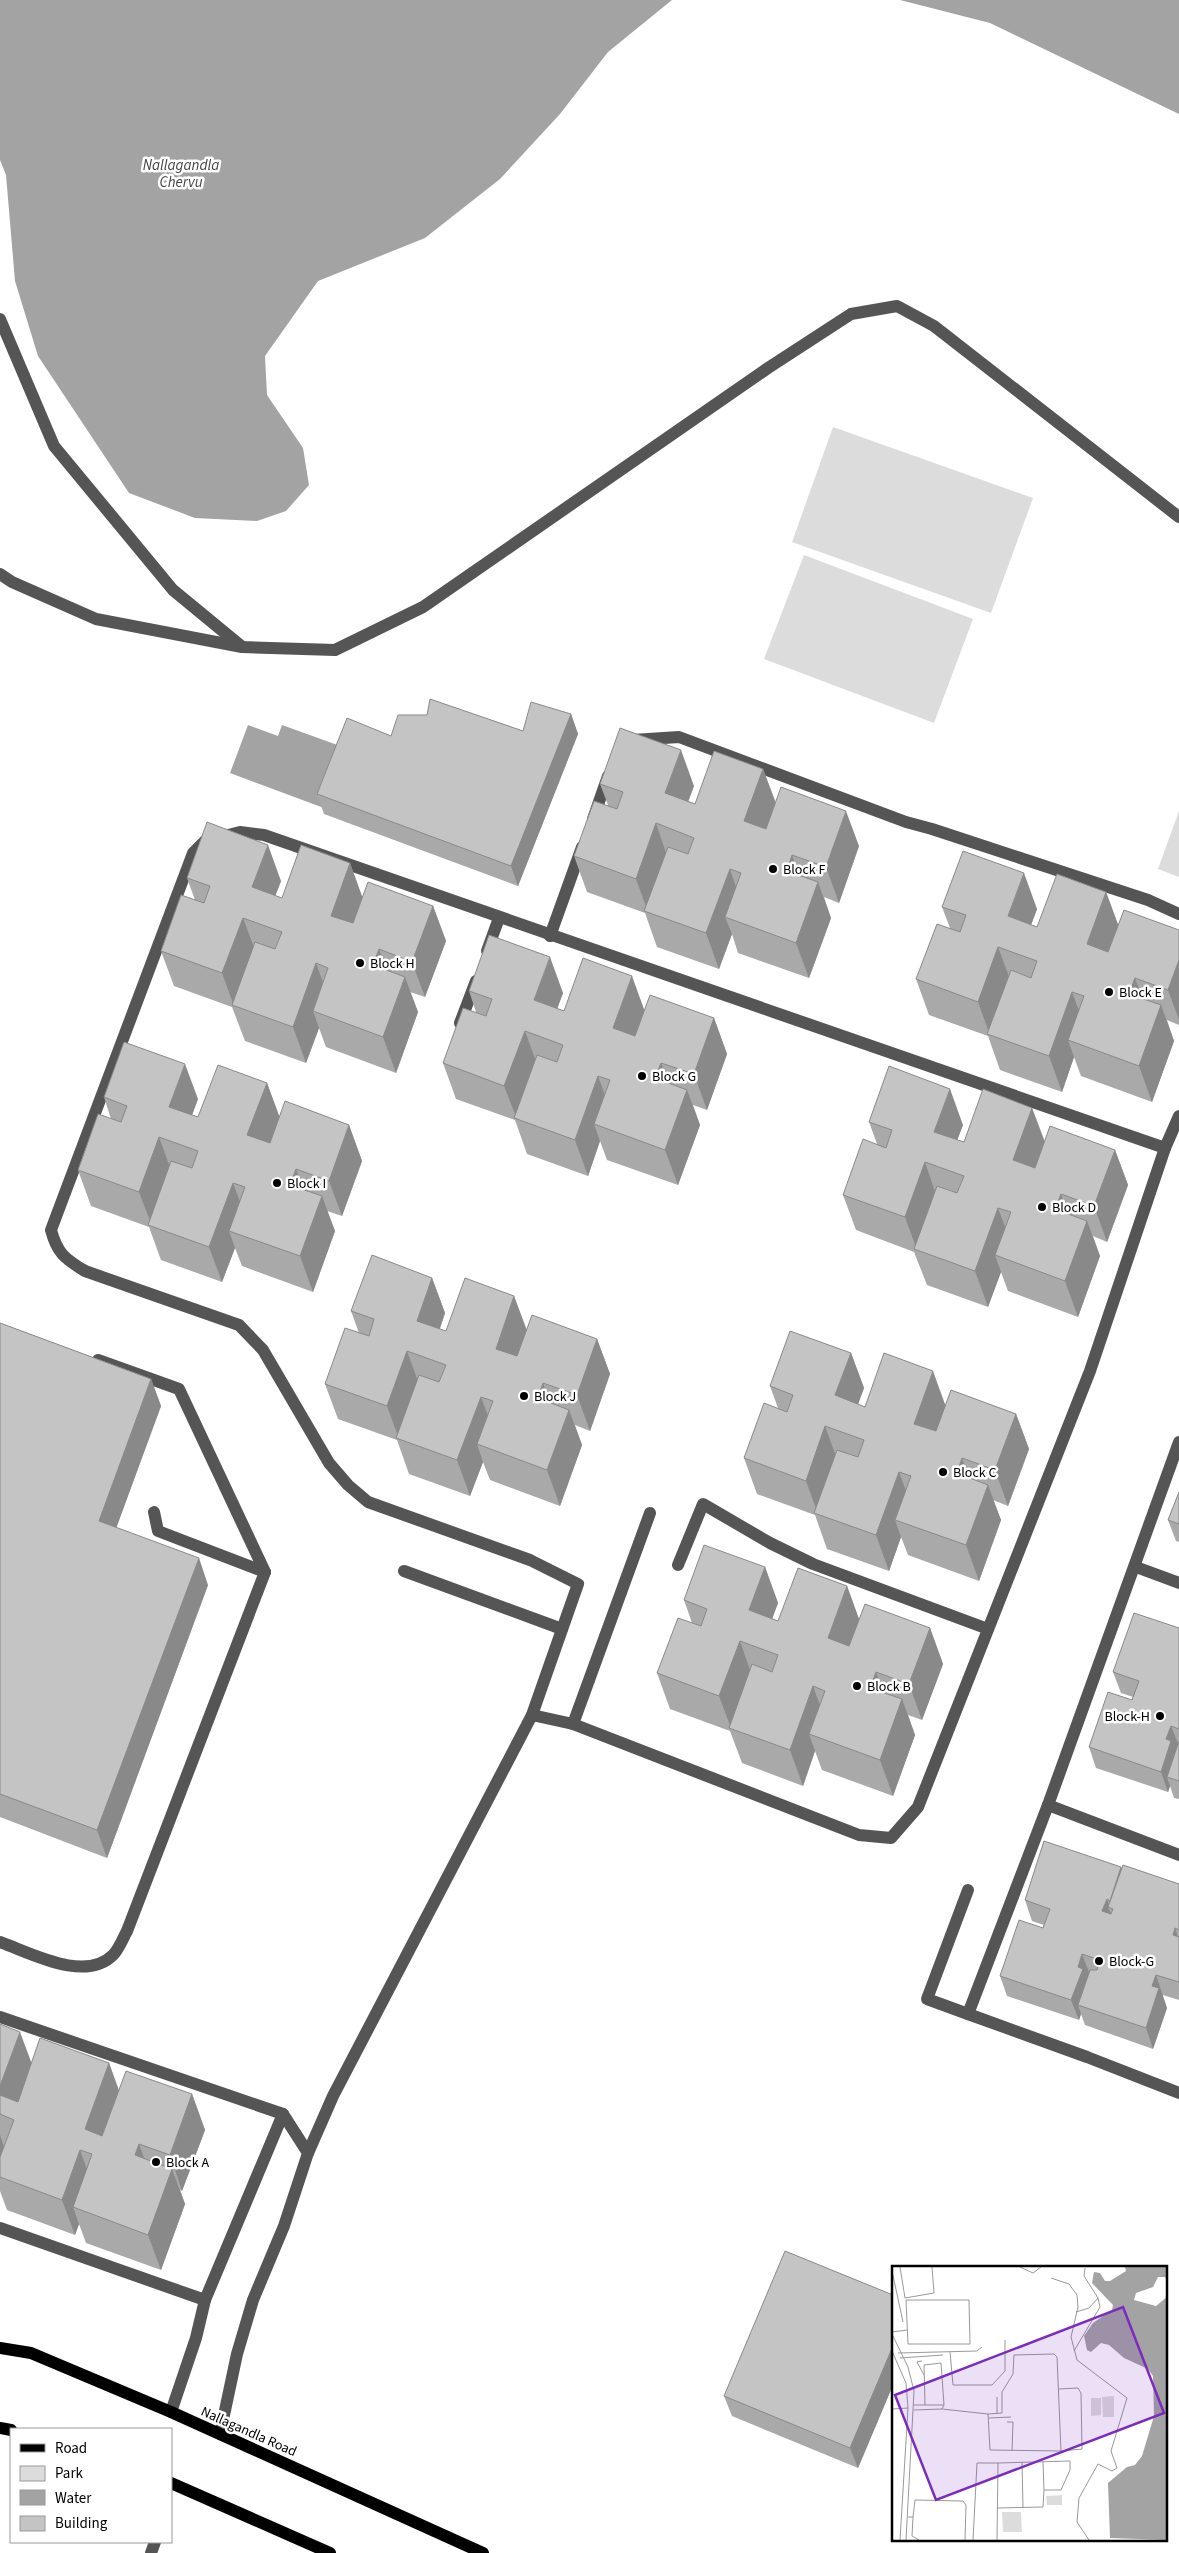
<svg xmlns="http://www.w3.org/2000/svg" width="1179" height="2553" font-family="'Source Sans 3',sans-serif">
<style>
.green{fill:#dcdcdc}
.water{fill:#a3a3a3}
.lines{fill:none;stroke-linecap:round;stroke-linejoin:round}
.minor{stroke:#555;stroke-width:12}
.major{stroke:#000;stroke-width:12}
.wall{fill:#a9a9a9}
.shaded-wall{fill:#898989}
.building{fill:#c4c4c4;stroke:#898989}
.poi-dot{fill:#000;stroke:#fff;stroke-width:2}
.labels{text-anchor:middle;stroke-width:5;stroke-linejoin:round;paint-order:stroke}
.poi-label{font-size:14px;fill:#000;stroke:#fff;text-anchor:start}
.street-label{font-size:14px;fill:#000;stroke:#fff}
.water-label{font-size:15px;font-style:italic;fill:#444;stroke:#fff}
.inset-road{fill:none;stroke:#999;stroke-width:1}
.view{fill:#7b2cbf;fill-opacity:0.15;stroke:#7b2cbf;stroke-width:2.5}
.inset-edge{fill:none;stroke:#000;stroke-width:2.5}
</style>
<rect width="100%" height="100%" fill="#fff"/>
<!-- green -->
<g class="green">
<path d="M833,427L1033,498L991,613L792,542Z"/>
<path d="M804,555L973,619L934,723L764,659Z"/>
<path d="M1179,811V877L1158,869Z"/>
</g>
<!-- water -->
<g class="water">
<path d="M0,0H672L608,52L560,114L500,179L425,238L318,281L265,356L267,395L303,448L309,485L286,511L257,521L195,518L129,493L38,356L15,281L6,175L0,160Z"/>
<path d="M900,0H1179V114L990,23Z"/>
<path d="M248,725L278,736L282,725L390,764L367,824L230,773Z"/>
</g>
<g class="lines">
<!-- minor -->
<g class="minor">
<path d="M0,319L54,446L173,590L241,646"/>
<path d="M0,574L12,582L96,619L242,647L335,650L423,607L768,368L851,314L897,306L934,326L1179,517"/>
<path d="M633,740L679,737L906,822L932,829L1148,900L1179,914"/>
<path d="M593,819L608,776"/>
<path d="M240,832L264,835L1165,1148L1090,1371L918,1807L891,1838L859,1835L573,1724L532,1715L578,1584L530,1560L368,1502L348,1485L329,1463L263,1350L239,1325L85,1271C65,1259 57,1253 51,1230L193,853L205,841Z"/>
<path d="M550,936L582,847"/>
<path d="M487,951L499,918"/>
<path d="M460,1023L476,981"/>
<path d="M1165,1148L1179,1116"/>
<path d="M154,1512L158,1531L265,1572"/>
<path d="M678,1565L703,1504L770,1543L813,1564L988,1629"/>
<path d="M1136,1567L1179,1583"/>
<path d="M404,1571L562,1629"/>
<path d="M573,1724L650,1513"/>
<path d="M1048,1805L1179,1442"/>
<path d="M1179,1855L1048,1805L968,2014L1087,2057L1179,2093"/>
<path d="M968,1890L927,1999L968,2014"/>
<path d="M0,1942C31,1953 85,1983 113,1955C119,1949 123,1938 127,1931L265,1572L179,1389L98,1360"/>
<path d="M0,2017L283,2114"/>
<path d="M308,2153L333,2096L532,1715"/>
<path d="M0,2228L205,2300"/>
<path d="M171,2412L196,2338L205,2300L283,2114L308,2153L284,2226L253,2300L237,2354L220,2434"/>
<path d="M151,2553L155,2542"/>
</g>
<!-- major -->
<g class="major">
<path d="M0,2348L31,2353L171,2412L483,2553"/>
<path d="M0,2428L11,2430"/>
<path d="M171,2483L330,2553"/>
</g>
</g>
<!-- wall -->
<g class="wall">
<path d="M571,714L578,734L518,886L324,814L317,794L391,736L523,731Z"/>
<path d="M763,769L776,803L859,846L839,903L824,897L831,918L809,978L738,953L732,934L719,969L657,947L645,913L587,892L574,856L608,805L600,784L694,786L688,801L695,804Z"/>
<path d="M350,863L362,897L433,906L446,941L425,997L410,992L418,1012L396,1073L326,1047L319,1028L306,1063L245,1041L232,1007L174,986L161,951L195,900L187,878L281,881L275,896L282,898Z"/>
<path d="M1106,892L1118,925L1179,930V1025L1167,1020L1174,1041L1152,1102L1081,1076L1074,1057L1062,1092L1000,1070L988,1036L929,1015L916,979L950,928L942,907L1037,909L1031,925L1037,927Z"/>
<path d="M469,991L563,993L557,1009L564,1011L644,1010L714,1018L727,1054L707,1110L693,1105L700,1125L678,1185L607,1160L600,1141L588,1176L527,1154L515,1120L456,1099L443,1063L476,1012Z"/>
<path d="M267,1083L279,1117L349,1125L362,1161L342,1216L327,1211L335,1231L313,1292L242,1266L235,1248L222,1282L161,1260L149,1227L91,1206L78,1170L111,1119L104,1097L198,1099L192,1115L198,1117Z"/>
<path d="M1032,1108L1045,1142L1115,1150L1128,1185L1107,1242L1093,1236L1100,1256L1078,1317L1008,1291L1001,1272L988,1307L927,1285L914,1252L856,1230L843,1195L877,1144L869,1122L963,1125L957,1140L964,1142Z"/>
<path d="M432,1278L445,1313L440,1329L446,1331L514,1296L527,1330L597,1339L610,1374L590,1431L575,1425L582,1445L560,1506L490,1480L483,1462L470,1496L409,1474L397,1440L338,1419L325,1384L359,1333L351,1311Z"/>
<path d="M0,1323L151,1379L161,1406L116,1527L208,1585L107,1858L0,1817Z"/>
<path d="M851,1353L864,1388L858,1404L865,1407L945,1405L1016,1414L1029,1449L1008,1506L993,1500L1001,1520L979,1581L908,1555L901,1537L889,1571L827,1549L815,1515L757,1494L744,1458L778,1408L770,1386Z"/>
<path d="M1179,1492V1542L1176,1541L1168,1520Z"/>
<path d="M765,1567L778,1603L772,1619L778,1621L847,1586L859,1619L930,1628L943,1664L922,1720L908,1715L915,1735L893,1796L822,1770L815,1751L803,1786L742,1763L730,1731L670,1709L657,1673L692,1623L684,1600Z"/>
<path d="M1179,1628V1799L1174,1798L1170,1786L1168,1792L1096,1768L1089,1747L1132,1700L1133,1697L1121,1693L1113,1672Z"/>
<path d="M1122,1868L1179,1884V2000L1163,1995V1997L1167,2008L1153,2049L1085,2025L1081,2014L1079,2020L1007,1996L1000,1976L1043,1928L1044,1925L1032,1921L1025,1900Z"/>
<path d="M0,2024L31,2063H109L119,2091L192,2094L205,2130L182,2191L180,2190L185,2204L161,2270L86,2243L79,2224L75,2235L7,2210L0,2191Z"/>
<path d="M893,2295V2385L858,2468L732,2416L724,2396Z"/>
</g>
<!-- shaded-wall -->
<g class="shaded-wall">
<path d="M571,714L578,734L518,886L511,866Z"/>
<path d="M681,750L694,786L678,829L665,793Z"/>
<path d="M763,769L776,804L757,857L744,821Z"/>
<path d="M846,811L859,846L839,903L826,867Z"/>
<path d="M656,823L668,859L648,912L636,879Z"/>
<path d="M268,845L281,881L265,923L252,887Z"/>
<path d="M792,855L805,891L787,871Z"/>
<path d="M350,863L363,899L344,951L331,916Z"/>
<path d="M730,869L742,905L725,917L732,934L719,969L706,933Z"/>
<path d="M1024,873L1037,909L1021,952L1008,916Z"/>
<path d="M818,882L831,918L809,978L796,943Z"/>
<path d="M1106,892L1119,927L1100,980L1087,944Z"/>
<path d="M433,906L446,941L425,997L412,962Z"/>
<path d="M243,918L256,953L234,1006L222,973Z"/>
<path d="M998,947L1011,982L990,1035L978,1002Z"/>
<path d="M379,949L392,985L373,965Z"/>
<path d="M550,957L563,993L547,1036L534,1000Z"/>
<path d="M1179,960V1020L1168,990Z"/>
<path d="M316,963L329,999L313,1011L319,1028L306,1063L293,1027Z"/>
<path d="M632,976L645,1012L626,1064L613,1028Z"/>
<path d="M405,977L418,1012L396,1073L383,1037Z"/>
<path d="M1135,978L1148,1014L1129,994Z"/>
<path d="M1072,992L1085,1027L1068,1040L1074,1057L1062,1092L1049,1056Z"/>
<path d="M1161,1005L1174,1041L1152,1102L1139,1066Z"/>
<path d="M714,1018L727,1054L707,1110L694,1074Z"/>
<path d="M525,1031L538,1067L517,1119L504,1086Z"/>
<path d="M661,1063L674,1098L655,1078Z"/>
<path d="M185,1064L198,1099L182,1142L169,1107Z"/>
<path d="M598,1076L611,1112L594,1124L600,1141L588,1176L575,1140Z"/>
<path d="M267,1083L280,1118L260,1171L247,1135Z"/>
<path d="M950,1089L963,1125L947,1167L934,1132Z"/>
<path d="M687,1090L700,1125L678,1185L665,1150Z"/>
<path d="M1032,1108L1045,1143L1026,1195L1013,1160Z"/>
<path d="M349,1125L362,1161L342,1216L329,1181Z"/>
<path d="M159,1137L172,1173L152,1226L139,1192Z"/>
<path d="M1115,1150L1128,1185L1107,1242L1094,1206Z"/>
<path d="M925,1162L937,1198L917,1250L905,1217Z"/>
<path d="M296,1169L309,1204L290,1185Z"/>
<path d="M233,1183L246,1218L229,1231L235,1248L222,1282L209,1247Z"/>
<path d="M1061,1194L1074,1230L1055,1209Z"/>
<path d="M322,1196L335,1231L313,1292L300,1256Z"/>
<path d="M998,1208L1011,1243L995,1255L1001,1272L988,1307L975,1271Z"/>
<path d="M1087,1221L1100,1256L1078,1317L1065,1281Z"/>
<path d="M432,1278L445,1313L430,1356L417,1321Z"/>
<path d="M514,1296L527,1332L508,1384L496,1349Z"/>
<path d="M597,1339L610,1374L590,1431L577,1395Z"/>
<path d="M407,1351L420,1387L399,1439L387,1406Z"/>
<path d="M851,1353L864,1388L848,1431L835,1395Z"/>
<path d="M933,1371L946,1407L927,1459L914,1424Z"/>
<path d="M151,1379L161,1406L109,1548L99,1521Z"/>
<path d="M543,1383L556,1418L538,1398Z"/>
<path d="M481,1397L494,1432L477,1444L483,1462L470,1496L457,1460Z"/>
<path d="M569,1410L582,1445L560,1506L547,1470Z"/>
<path d="M1016,1414L1029,1449L1008,1506L995,1470Z"/>
<path d="M825,1426L838,1462L818,1514L806,1481Z"/>
<path d="M962,1458L975,1493L957,1473Z"/>
<path d="M899,1472L912,1507L895,1520L901,1537L889,1571L876,1535Z"/>
<path d="M988,1485L1001,1520L979,1581L966,1545Z"/>
<path d="M199,1558L208,1585L107,1858L97,1830Z"/>
<path d="M765,1567L778,1603L762,1646L749,1610Z"/>
<path d="M847,1586L860,1622L841,1674L828,1638Z"/>
<path d="M930,1628L943,1664L922,1720L909,1684Z"/>
<path d="M740,1641L752,1676L731,1728L719,1696Z"/>
<path d="M876,1672L889,1708L870,1688Z"/>
<path d="M813,1686L826,1722L809,1734L815,1751L803,1786L790,1750Z"/>
<path d="M902,1699L915,1735L893,1796L880,1760Z"/>
<path d="M1171,1726L1179,1746L1167,1777L1170,1786L1168,1792L1161,1772L1166,1739Z"/>
<path d="M1121,1867L1129,1887L1117,1920L1110,1901Z"/>
<path d="M1107,1899L1110,1908L1108,1907L1114,1921L1102,1911Z"/>
<path d="M1175,1928L1179,1940L1173,1935Z"/>
<path d="M1082,1954L1090,1975L1078,2005L1081,2014L1079,2020L1071,2000L1078,1967Z"/>
<path d="M1156,1975L1167,2008L1153,2049L1146,2028L1152,1986Z"/>
<path d="M20,2032L33,2067L14,2120L0,2102V2086Z"/>
<path d="M109,2063L122,2099L98,2165L85,2129Z"/>
<path d="M192,2094L205,2130L182,2191L170,2155Z"/>
<path d="M0,2135L4,2147L0,2159Z"/>
<path d="M139,2144L152,2180L135,2155Z"/>
<path d="M80,2150L93,2186L73,2207L79,2224L75,2235L62,2200Z"/>
<path d="M172,2169L185,2204L161,2270L148,2235Z"/>
<path d="M893,2346V2385L858,2468L850,2448Z"/>
</g>
<!-- building -->
<g class="building">
<path d="M430,699L523,731L531,702L571,714L511,866L317,794L347,718L391,736L398,715H427Z"/>
<path d="M620,728L681,750L665,793L695,804L714,751L763,769L744,821L766,829L781,787L846,811L826,867L792,855L787,871L818,882L796,943L725,917L741,873L730,869L706,933L644,911L668,847L688,854L694,838L656,823L636,879L574,856L594,801L617,809L623,792L600,784Z"/>
<path d="M207,822L268,845L252,887L282,898L301,845L350,863L331,916L353,923L368,882L433,906L412,962L379,949L373,965L405,977L383,1037L313,1011L328,968L316,963L293,1027L232,1005L255,942L275,949L282,932L243,918L222,973L161,951L181,895L204,903L210,886L187,878Z"/>
<path d="M963,851L1024,873L1008,916L1037,927L1057,874L1106,892L1087,944L1108,952L1124,910L1179,930V960L1168,990L1135,978L1129,994L1161,1005L1139,1066L1068,1040L1084,996L1072,992L1049,1056L987,1034L1011,970L1031,978L1037,961L998,947L978,1002L916,979L937,924L960,932L966,915L942,907Z"/>
<path d="M489,935L550,957L534,1000L564,1011L583,958L632,976L613,1028L635,1036L650,995L714,1018L694,1074L661,1063L655,1078L687,1090L665,1150L594,1124L610,1080L598,1076L575,1140L514,1118L537,1055L557,1062L563,1045L525,1031L504,1086L443,1063L463,1008L486,1016L492,999L469,991Z"/>
<path d="M124,1042L185,1064L169,1107L198,1117L218,1065L267,1083L247,1135L270,1143L285,1101L349,1125L329,1181L296,1169L290,1185L322,1196L300,1256L229,1231L245,1187L233,1183L209,1247L148,1225L171,1161L192,1168L198,1151L159,1137L139,1192L78,1170L98,1114L121,1122L127,1106L104,1097Z"/>
<path d="M889,1066L950,1089L934,1132L964,1142L983,1089L1032,1108L1013,1160L1035,1168L1050,1126L1115,1150L1094,1206L1061,1194L1055,1209L1087,1221L1065,1281L995,1255L1011,1212L998,1208L975,1271L914,1249L937,1186L957,1193L964,1176L925,1162L905,1217L843,1195L863,1139L886,1148L892,1130L869,1122Z"/>
<path d="M372,1255L432,1278L417,1321L446,1331L465,1278L514,1296L496,1349L517,1356L532,1315L597,1339L577,1395L543,1383L538,1398L569,1410L547,1470L477,1444L493,1401L481,1397L457,1460L396,1438L419,1375L439,1382L446,1365L407,1351L387,1406L325,1384L345,1328L369,1336L374,1319L351,1311Z"/>
<path d="M0,1323L151,1379L99,1521L199,1558L97,1830L0,1794Z"/>
<path d="M790,1331L851,1353L835,1395L865,1407L884,1353L933,1371L914,1424L936,1431L951,1390L1016,1414L995,1470L962,1458L957,1473L988,1485L966,1545L895,1520L911,1476L899,1472L876,1535L814,1513L837,1450L858,1457L864,1440L825,1426L806,1481L744,1458L764,1403L787,1412L793,1395L770,1386Z"/>
<path d="M1179,1492V1524L1168,1520Z"/>
<path d="M704,1545L765,1567L749,1610L778,1621L798,1568L847,1586L828,1638L849,1646L865,1604L930,1628L909,1684L876,1672L870,1688L902,1699L880,1760L809,1734L825,1691L813,1686L790,1750L729,1728L752,1664L772,1672L778,1655L740,1641L719,1696L657,1673L678,1618L701,1626L707,1609L684,1600Z"/>
<path d="M1134,1613L1179,1628V1729L1171,1726L1166,1739L1171,1741L1161,1772L1089,1747L1108,1692L1132,1700L1139,1681L1113,1672Z"/>
<path d="M1179,1741V1781L1167,1777Z"/>
<path d="M1044,1841L1121,1867L1110,1901L1107,1899L1102,1911L1111,1914L1113,1909L1108,1907L1123,1865L1179,1884V1930L1175,1928L1173,1935L1179,1937V1982L1156,1975L1152,1986L1159,1988L1146,2028L1078,2005L1090,1970H1097L1100,1960L1082,1954L1078,1967L1083,1969L1071,2000L1000,1976L1019,1920L1043,1928L1050,1909L1025,1900Z"/>
<path d="M0,2024L20,2032L0,2086Z"/>
<path d="M40,2038L109,2063L85,2129L102,2136L126,2071L192,2094L170,2155L139,2144L135,2155L172,2169L148,2235L73,2207L92,2154L80,2150L62,2200L0,2177V2157L14,2120L0,2114V2095L18,2102Z"/>
<path d="M785,2251L893,2295V2346L850,2448L724,2396Z"/>
</g>
<!-- markers -->
<g class="poi-dot">
<circle cx="773" cy="869" r="5"/>
<circle cx="360" cy="963" r="5"/>
<circle cx="1109" cy="992" r="5"/>
<circle cx="642" cy="1076" r="5"/>
<circle cx="277" cy="1183" r="5"/>
<circle cx="1042" cy="1207" r="5"/>
<circle cx="524" cy="1396" r="5"/>
<circle cx="943" cy="1472" r="5"/>
<circle cx="857" cy="1686" r="5"/>
<circle cx="1160" cy="1716" r="5"/>
<circle cx="1099" cy="1961" r="5"/>
<circle cx="156" cy="2162" r="5"/>
</g>
<g class="labels">
<!-- poi labels -->
<g class="poi-label">
<text x="783" y="874">Block F</text>
<text x="370" y="968">Block H</text>
<text x="1119" y="997">Block E</text>
<text x="652" y="1081">Block G</text>
<text x="287" y="1188">Block I</text>
<text x="1052" y="1212">Block D</text>
<text x="534" y="1401">Block J</text>
<text x="953" y="1477">Block C</text>
<text x="867" y="1691">Block B</text>
<text x="1150" y="1721" text-anchor="end">Block-H</text>
<text x="1109" y="1966">Block-G</text>
<text x="166" y="2167">Block A</text>
</g>
<!-- street labels -->
<g class="street-label">
<text transform="translate(249 2431) rotate(24)" y="5">Nallagandla Road</text>
</g>
<!-- water labels -->
<g class="water-label">
<text x="181" y="170">Nallagandla<tspan x="181" dy="17">Chervu</tspan></text>
</g>
</g>
<!-- overview -->
<g transform="translate(892 2266)">
<rect width="275" height="275" fill="#fff"/>
<path d="M222,130V151H211L210,131ZM199,132H209V149L199,150ZM170,229V239H155L154,230ZM110,246H129L130,266H111Z" fill="#dcdcdc"/>
<path d="M233,1H275V14L273,11H266L261,21L244,27L242,34L264,40L275,31V274L218,272L216,217L235,201L243,199L250,190L262,150L261,110L256,103L232,92L217,79L209,77L199,86L195,84L192,70L201,57L220,44L221,39L200,17L202,6L208,7L213,15H218L234,5Z" fill="#a3a3a3"/>
<path class="inset-road" d="M8,1L13,32L42,27L40,1M128,1L141,7L149,1M0,5L11,56M159,12L177,18L185,29L186,41L179,71L185,94L235,132L219,185L225,202L220,205L206,198L187,232L185,256L197,274M14,34H77L78,78H16ZM184,46L197,42L206,32M0,66L15,64M0,68L16,101L22,125L14,274M0,85L14,117L16,142L8,274M182,85L208,41L206,32L192,10L193,2M58,86L61,119H100L113,105V74M6,87L85,85L90,81M122,89L162,88L165,91L169,185L98,184L96,148L110,147V126L121,108ZM8,92L51,89M30,95L25,96L32,109M167,123L186,122L189,127L190,183L169,185M105,131V147M33,139L32,99L49,97L52,139M0,143L16,142M50,143L96,148M22,144L50,143L52,139H22M97,152L119,151M115,156H121L120,185M130,196L131,242M151,196L152,224M105,242L151,241L152,224H169L178,204V195L106,197M16,251H21L23,234L71,235L74,239L73,274M21,251L20,270L27,274M81,274L85,197H106L105,274"/>
<path class="view" d="M231,41L272,147L44,234L3,129Z"/>
<rect width="275" height="275" class="inset-edge"/>
</g>
<!-- legend -->
<rect x="10" y="2428" width="162" height="115" fill="#ffffff" stroke="#999999"/>
<rect x="20" y="2444" width="25" height="8" fill="#000000" stroke="#999999"/>
<text x="55" y="2453" font-size="15" fill="#000000">Road</text>
<rect x="20" y="2466" width="25" height="15" fill="#dcdcdc" stroke="#999999"/>
<text x="55" y="2478" font-size="15" fill="#000000">Park</text>
<rect x="20" y="2490" width="25" height="15" fill="#a3a3a3" stroke="#999999"/>
<text x="55" y="2503" font-size="15" fill="#000000">Water</text>
<rect x="20" y="2516" width="25" height="15" fill="#c4c4c4" stroke="#999999"/>
<text x="55" y="2528" font-size="15" fill="#000000">Building</text>
</svg>
